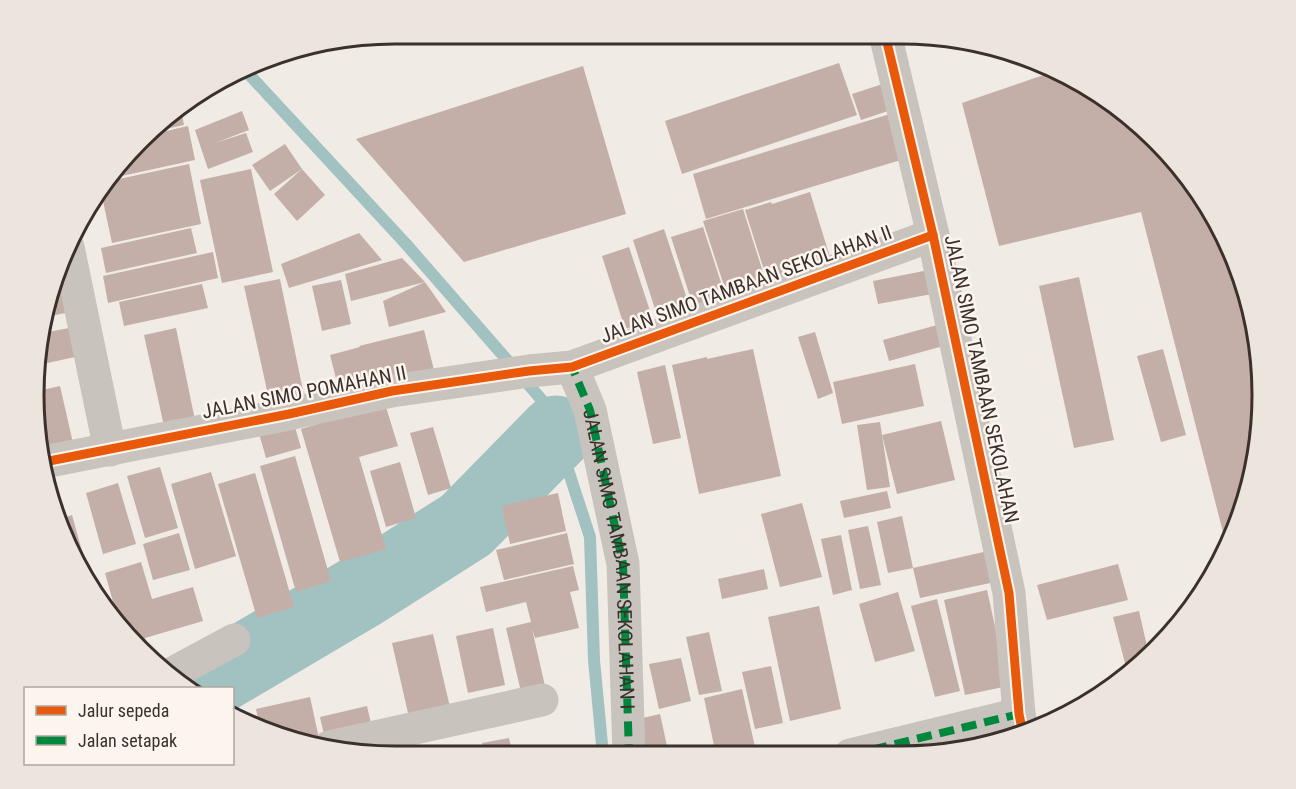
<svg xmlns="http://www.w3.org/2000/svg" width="1296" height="789" font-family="'Roboto Condensed',sans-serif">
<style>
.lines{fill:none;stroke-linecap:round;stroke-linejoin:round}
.stream{stroke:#a1c2c1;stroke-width:12}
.river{stroke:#a1c2c1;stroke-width:75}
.building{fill:#c3afa7}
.street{stroke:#c9c3be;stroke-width:33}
.quiet{stroke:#00873e;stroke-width:8;stroke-dasharray:15 8;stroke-linecap:butt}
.cycleway-casing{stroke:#fbf5ee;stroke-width:13}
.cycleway{stroke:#e8590c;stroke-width:9}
.labels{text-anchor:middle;stroke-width:5;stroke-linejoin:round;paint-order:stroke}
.street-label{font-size:20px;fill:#3b302b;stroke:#fbf5ee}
.rim{fill:none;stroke:#3b302b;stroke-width:3}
</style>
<rect width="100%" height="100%" fill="#f0ebe5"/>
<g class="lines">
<!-- stream -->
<path class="stream" d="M245,70L406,244L541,399L556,433L590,537L594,660L603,755"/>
<!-- river -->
<path class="river" d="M198,688L364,590L466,525L556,433"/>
</g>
<!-- building -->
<g class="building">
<path d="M839,63L857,115L682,174L665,121Z"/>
<path d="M583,66L626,214L464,262L356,139Z"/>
<path d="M1055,71L1103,94L1202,194L1256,324V465L1225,540L1141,212L999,246L962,103Z"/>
<path d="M892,81L900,107L861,120L852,94Z"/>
<path d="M180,105L184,125L152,132L175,107Z"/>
<path d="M242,111L249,130L215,143L246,133L253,152L208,169L195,130Z"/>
<path d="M890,114L904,159L706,219L693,174Z"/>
<path d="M188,126L195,160L108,179L149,135Z"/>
<path d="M285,144L302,169L270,191L252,165Z"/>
<path d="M189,164L201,224L112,243L100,187L105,182Z"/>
<path d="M251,169L273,272L222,283L200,180Z"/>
<path d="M302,169L325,195L297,221L274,194Z"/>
<path d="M810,192L833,267L770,289L745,210L771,202L772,204Z"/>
<path d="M743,209L767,285L728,298L703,221Z"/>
<path d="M703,227L726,298L694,309L671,237Z"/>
<path d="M191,228L197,253L106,273L101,248Z"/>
<path d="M664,229L693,317L661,328L633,240Z"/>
<path d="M359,233L382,260L289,288L281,264Z"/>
<path d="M629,247L653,320L625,329L602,256Z"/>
<path d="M213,252L218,278L108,303L103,276Z"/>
<path d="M402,258L425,282L351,301L345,274Z"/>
<path d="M58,266L75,311L46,317L52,279Z"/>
<path d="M939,268L943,292L878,304L873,281Z"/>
<path d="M1079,277L1114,440L1074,448L1039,286Z"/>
<path d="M280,279L306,405L272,413L244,286Z"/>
<path d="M341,280L351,324L322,331L312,286Z"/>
<path d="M425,282L446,312L389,327L383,301Z"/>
<path d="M202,284L208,308L124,326L119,302Z"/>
<path d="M948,322L954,343L889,361L883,340Z"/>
<path d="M69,328L75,357L38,365L43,333Z"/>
<path d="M176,328L195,420L164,426L144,335Z"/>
<path d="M424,330L435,374L341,398L330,355L360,347L359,346Z"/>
<path d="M815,332L833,393L818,399L798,337Z"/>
<path d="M753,349L781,476L699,494L672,365L707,357V359Z"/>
<path d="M1163,349L1186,435L1161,442L1137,356Z"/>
<path d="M915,364L924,406L842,424L833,382Z"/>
<path d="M665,365L681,438L653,444L637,372Z"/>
<path d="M60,386L73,443L42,450L33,392Z"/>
<path d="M385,404L398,446L359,457L386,549L340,562L301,429Z"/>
<path d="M293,420L301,448L266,458L258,430Z"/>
<path d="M941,421L955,480L897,494L882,435Z"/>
<path d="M880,422L890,487L867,490L857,425Z"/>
<path d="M433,427L451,488L428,495L410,433Z"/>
<path d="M295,456L331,581L296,592L260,466Z"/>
<path d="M400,462L416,518L386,527L370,471Z"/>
<path d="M160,467L178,528L145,538L127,476Z"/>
<path d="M211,472L236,556L195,569L171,484Z"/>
<path d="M255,473L294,607L257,618L218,484Z"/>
<path d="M118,483L136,544L103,554L86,493Z"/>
<path d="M887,491L891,508L844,518L840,501Z"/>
<path d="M558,493L566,531L510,544L502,506Z"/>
<path d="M802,503L822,577L780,587L761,514Z"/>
<path d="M72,515L90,580H89L57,520Z"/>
<path d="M902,516L913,568L888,573L877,522Z"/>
<path d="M868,526L881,585L860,589L848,530Z"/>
<path d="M179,533L190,570L153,580L143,544Z"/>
<path d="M567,533L574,564L504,580L496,550Z"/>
<path d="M841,535L852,590L833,595L821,539Z"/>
<path d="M988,551L995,582L920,598L913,568Z"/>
<path d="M141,562L152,599L193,587L203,621L145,638L149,654L117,623L114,610L115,609L105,573Z"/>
<path d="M1118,564L1128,600L1047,620L1037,585Z"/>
<path d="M573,566L579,590L570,592L579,628L535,638L532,629L545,686L521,692L506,628L531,622L526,602L486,612L480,587Z"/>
<path d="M764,569L768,589L722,599L718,579Z"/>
<path d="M987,590L1008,686L965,695L944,600Z"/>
<path d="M898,592L915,651L875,662L859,604Z"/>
<path d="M937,599L960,691L935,697L911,606Z"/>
<path d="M819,606L841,709L790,721L768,617Z"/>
<path d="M1139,611L1149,655L1143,663L1126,667L1113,617Z"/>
<path d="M493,628L505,685L468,693L456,636Z"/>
<path d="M709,632L722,691L699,695L686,637Z"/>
<path d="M433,634L452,716L411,726L392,643Z"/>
<path d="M681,658L691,701L659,709L649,664Z"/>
<path d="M771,666L783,723L755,729L742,672Z"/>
<path d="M1126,676L1111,687L1110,680Z"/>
<path d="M742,689L755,747L716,755L704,698Z"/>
<path d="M310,697L320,743L314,744L278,737L260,728L256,709Z"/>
<path d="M1097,697L1083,707L1067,714L1065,704Z"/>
<path d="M367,706L373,732L326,743L320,717Z"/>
<path d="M660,714L669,755H642L634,720Z"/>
<path d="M509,738L513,755H485L482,743Z"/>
</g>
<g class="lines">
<!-- street -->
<g class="street">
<path d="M885,34L933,235L1009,593L1019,714L1023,734"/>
<path d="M68,247L110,450"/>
<path d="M572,367L590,410L623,564L629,755"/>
<path d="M44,462L289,414L392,391L529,371L572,367L933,235"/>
<path d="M171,674L234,640"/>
<path d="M329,747L542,700"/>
<path d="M850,755L1019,714"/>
</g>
<!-- quiet -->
<g class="quiet">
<path id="s1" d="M578,365L572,367L590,410L623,564L629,755"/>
<path d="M850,755L1019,714"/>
</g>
<!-- cycleway casing -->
<g class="cycleway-casing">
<g id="cycleway">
<path d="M885,34L933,235L1009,593L1019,714L1023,734"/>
<path d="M44,462L289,414L392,391L529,371L572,367L933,235"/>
</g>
</g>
<!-- cycleway -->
<use href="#cycleway" class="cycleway"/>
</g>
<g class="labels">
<!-- street labels -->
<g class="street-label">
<text transform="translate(746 284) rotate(-20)" y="7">JALAN SIMO TAMBAAN SEKOLAHAN II</text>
<text transform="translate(982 379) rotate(78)" y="7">JALAN SIMO TAMBAAN SEKOLAHAN</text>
<text transform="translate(304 392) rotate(-11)" y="7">JALAN SIMO POMAHAN II</text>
<text dy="7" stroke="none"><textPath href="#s1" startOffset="204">JALAN SIMO TAMBAAN SEKOLAHAN I</textPath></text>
</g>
</g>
<!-- crop -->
<path d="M0 0H1296V789H0ZM395 44H901A351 351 0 0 1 1252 395V395A351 351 0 0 1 901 746H395A351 351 0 0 1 44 395V395A351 351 0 0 1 395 44Z" fill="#ece5de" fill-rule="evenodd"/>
<path class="rim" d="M395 44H901A351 351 0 0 1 1252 395V395A351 351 0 0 1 901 746H395A351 351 0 0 1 44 395V395A351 351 0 0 1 395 44Z"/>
<!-- legend -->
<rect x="24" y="687" width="210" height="78" fill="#fbf5ee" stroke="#aea6a0" stroke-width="1.5"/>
<rect x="36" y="706" width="30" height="9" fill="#e8590c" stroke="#aea6a0" stroke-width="1.5"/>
<text x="78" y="717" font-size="18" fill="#3b302b">Jalur sepeda</text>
<rect x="36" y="736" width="30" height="9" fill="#00873e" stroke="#aea6a0" stroke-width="1.5"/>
<text x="78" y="747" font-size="18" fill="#3b302b">Jalan setapak</text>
</svg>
